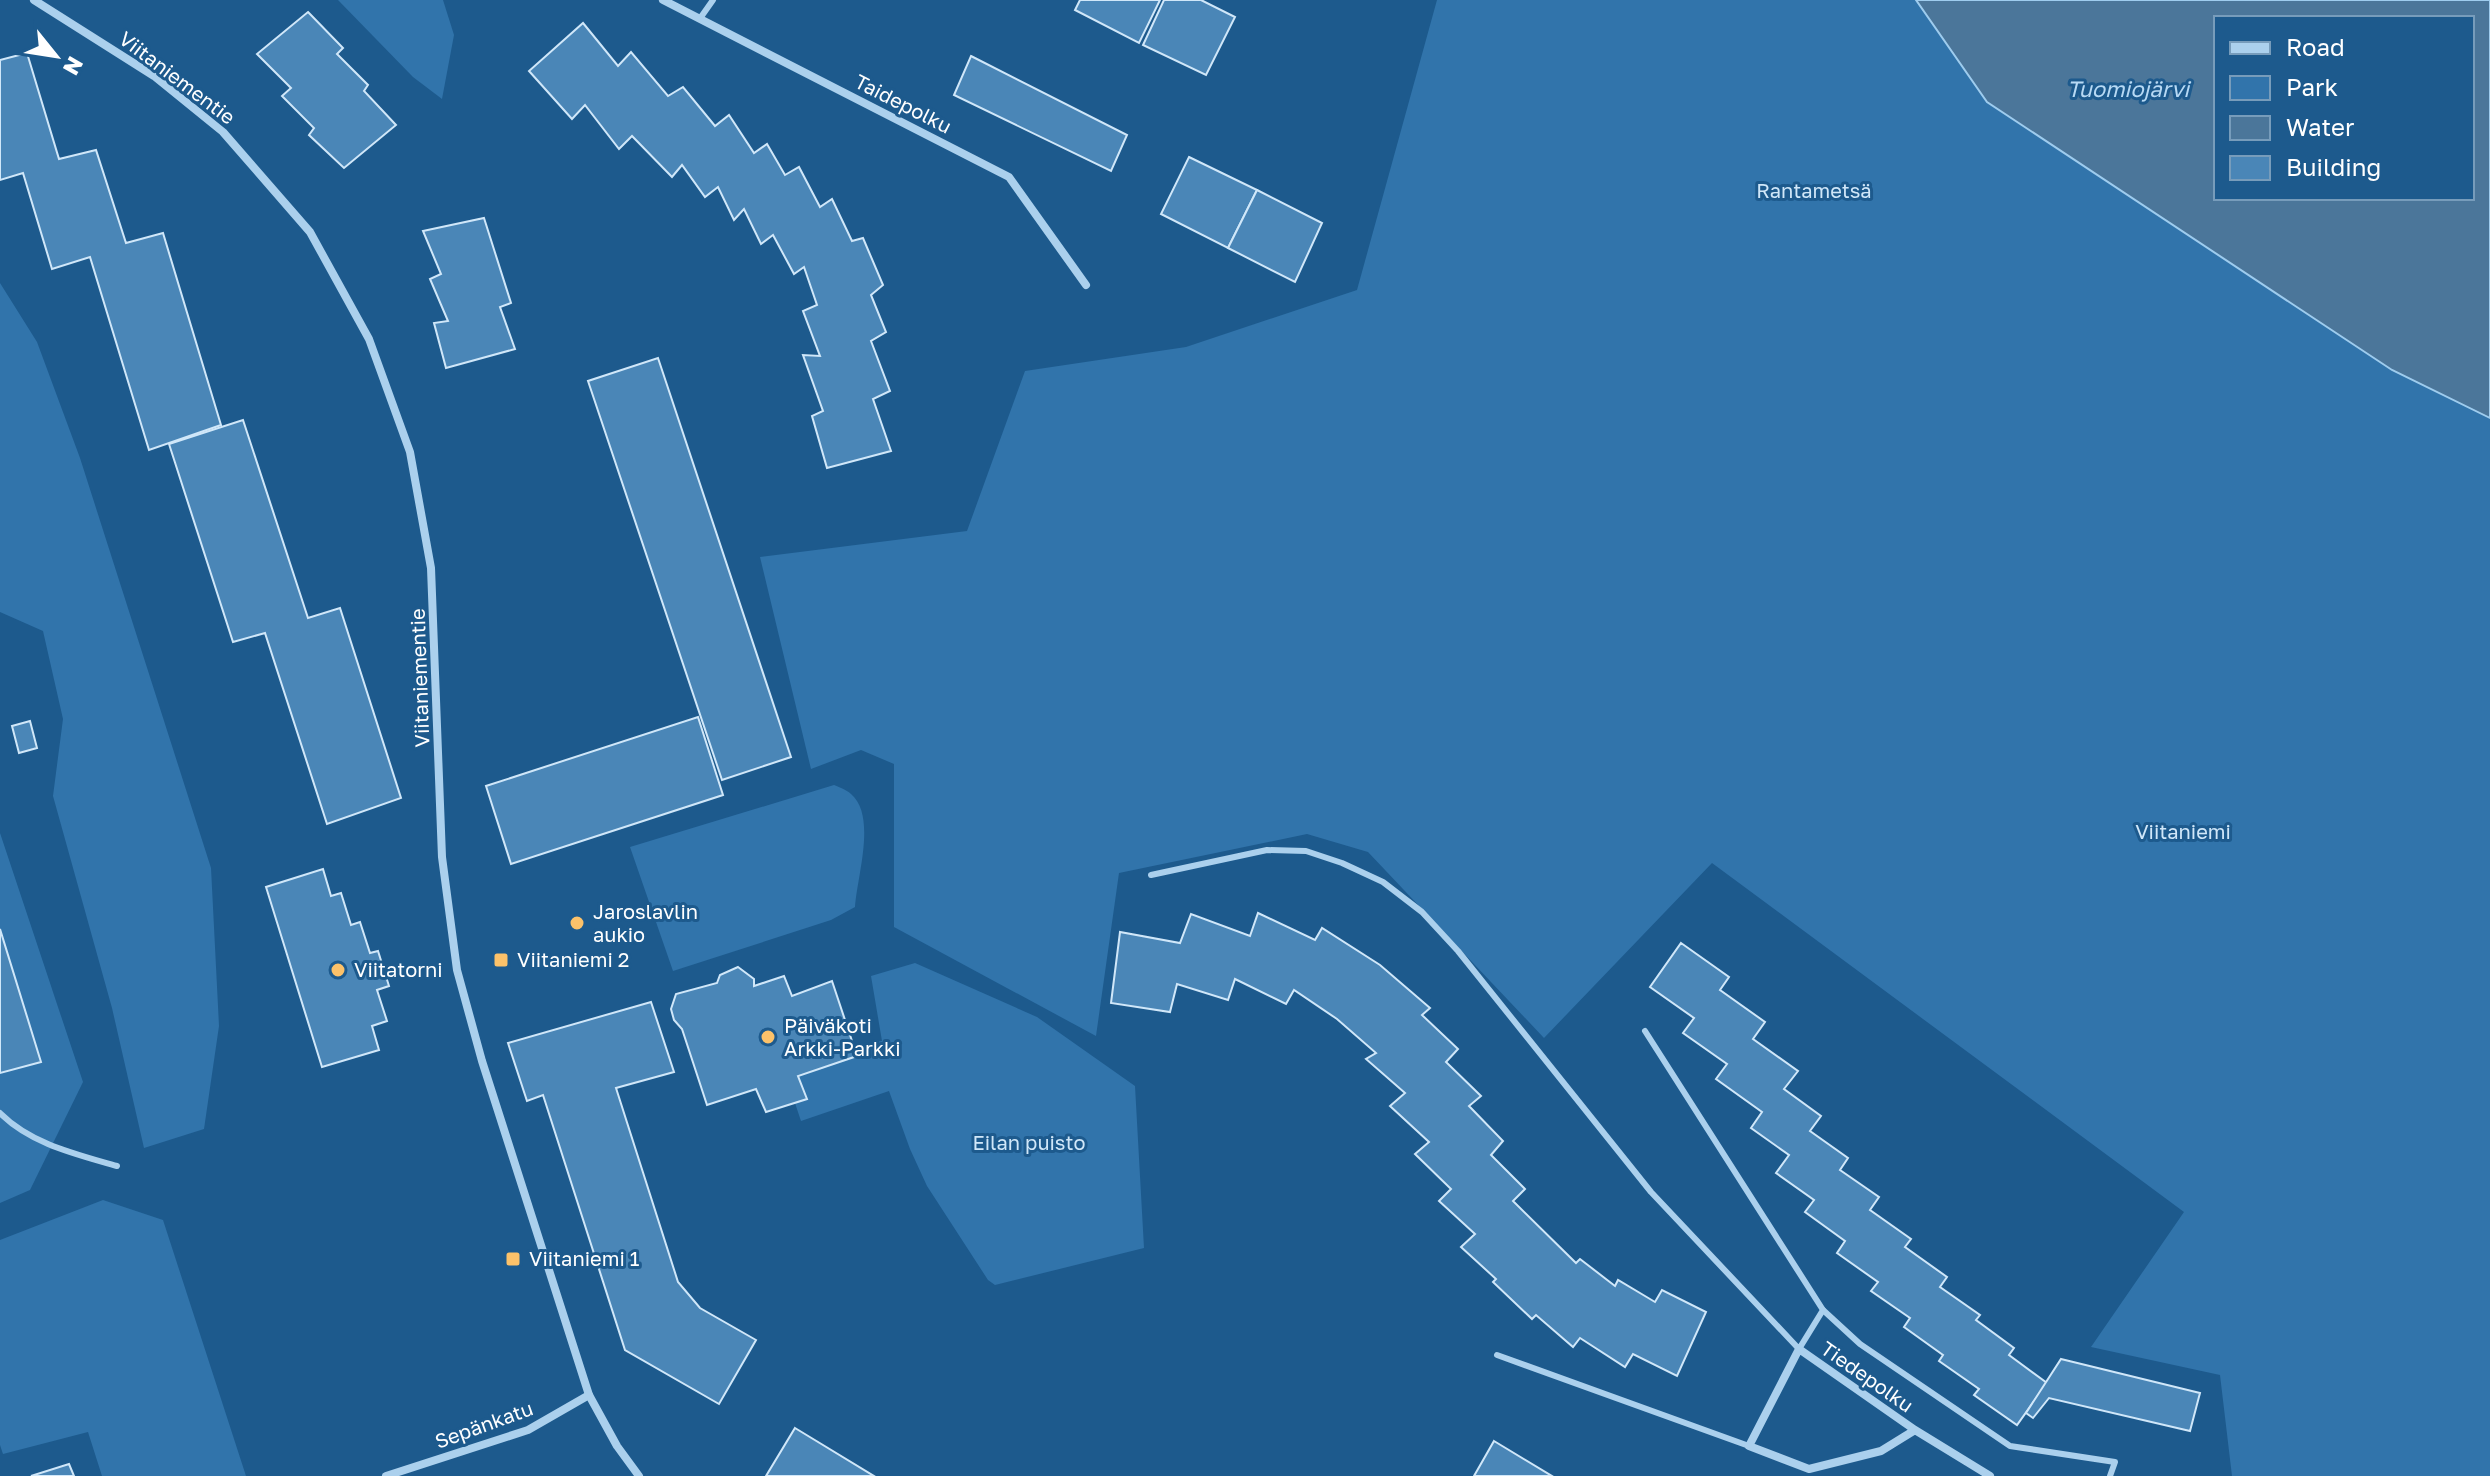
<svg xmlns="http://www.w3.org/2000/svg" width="2490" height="1476" font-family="'Golos Text',sans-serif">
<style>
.green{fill:#3174ab}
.water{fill:#4b769a;stroke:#9eccee;stroke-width:2;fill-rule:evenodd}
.building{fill:#4a86b7;stroke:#d0e7f9;stroke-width:2}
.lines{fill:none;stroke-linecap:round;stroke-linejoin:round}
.lane{stroke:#abd0ed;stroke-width:6}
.street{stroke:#abd0ed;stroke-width:8}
.poi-dot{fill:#fcc26a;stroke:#1d5a8d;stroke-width:3}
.labels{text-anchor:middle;stroke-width:6;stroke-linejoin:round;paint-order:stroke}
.street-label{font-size:20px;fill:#fff;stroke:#1d5a8d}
.park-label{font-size:20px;fill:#d0e7f9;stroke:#1d5a8d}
.poi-label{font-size:20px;fill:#fff;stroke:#1d5a8d;text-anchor:start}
.water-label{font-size:22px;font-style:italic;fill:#b7d9f4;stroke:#1d5a8d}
</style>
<rect width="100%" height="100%" fill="#1d5a8d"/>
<!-- green -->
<g class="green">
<path d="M338,0H443L454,35L442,99L413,77Z"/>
<path d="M1437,0H2392L2216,18V198L2490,246V1476H2232L2220,1375L2091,1347L2184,1212L1712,863L1544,1038L1368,852L1307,834L1119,873L1096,1036L894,927V764L861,750L811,769L760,557L967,531L1025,371L1186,347L1357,290Z"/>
<path d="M0,283L37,342L80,458L211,868L219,1026L204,1129L144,1148L112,1008L53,796L63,719L43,631L0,612Z"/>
<path d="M834,785C839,787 847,790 851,794C877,816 857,876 855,907L831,920L673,971L630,847Z"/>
<path d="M0,833L83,1082L30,1190L0,1203Z"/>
<path d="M915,963L1037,1017L1135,1086L1144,1248L995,1285L988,1280L927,1186L910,1149L889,1091L801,1121L795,1103L807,1098L798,1076L857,1056L854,1046L882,1041L871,976Z"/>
<path d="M103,1200L163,1220L246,1476H102L88,1432L3,1454L0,1445V1240Z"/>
</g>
<!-- water -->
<path class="water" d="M1916,0H2490V418L2392,370L1987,102ZM2216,18H2472V198H2216Z"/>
<!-- building -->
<g class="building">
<path d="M1080,0H1160L1139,43L1075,10Z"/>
<path d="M1164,0H1201L1235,17L1206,75L1143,45Z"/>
<path d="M308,12L343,48L337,54L368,85L364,91L396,125L344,168L309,135L314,128L282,96L291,88L257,54Z"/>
<path d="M583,23L618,66L631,52L668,96L683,87L715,126L729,115L754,153L767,144L785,175L799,167L820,207L832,199L852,241L863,238L883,285L871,295L886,332L871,341L890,391L873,399L891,451L827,468L812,416L823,411L803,355L820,356L803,311L817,305L804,267L794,274L773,235L761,244L744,209L734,220L718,187L705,197L682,165L672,177L632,136L619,149L585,105L572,119L529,71Z"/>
<path d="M27,53L59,159L96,150L126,243L163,233L221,425L149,450L90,257L52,269L23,173L0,180V60Z"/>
<path d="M971,56L1127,135L1111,171L954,95Z"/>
<path d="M1189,157L1257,190L1228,248L1161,214Z"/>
<path d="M1257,190L1322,223L1295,282L1228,248Z"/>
<path d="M484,218L511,303L500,307L515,349L446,368L434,323L448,321L430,279L441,274L423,231Z"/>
<path d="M658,358L791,757L722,780L588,381Z"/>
<path d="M243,420L308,618L340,608L401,798L327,824L265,633L233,642L169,444Z"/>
<path d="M698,717L723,795L511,864L486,786Z"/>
<path d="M30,721L37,748L19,753L12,726Z"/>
<path d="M323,869L331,896L341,893L351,925L360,922L370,953L378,951L389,986L377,990L387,1021L372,1026L379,1050L322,1067L266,887Z"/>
<path d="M1258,913L1315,940L1322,928L1380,965L1430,1008L1422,1015L1458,1049L1446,1062L1481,1096L1469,1106L1503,1141L1491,1155L1525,1189L1513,1201L1576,1263L1580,1259L1615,1286L1618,1280L1655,1302L1662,1290L1706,1312L1677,1376L1633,1354L1625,1367L1580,1338L1573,1347L1536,1315L1532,1319L1493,1282L1496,1279L1461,1247L1475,1234L1439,1201L1451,1189L1415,1154L1429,1142L1390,1106L1405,1093L1366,1059L1376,1053L1337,1019L1294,990L1286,1004L1235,979L1228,1000L1177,984L1170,1012L1111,1003L1120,932L1180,943L1191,914L1250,936Z"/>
<path d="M0,929L41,1062L0,1073Z"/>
<path d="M1681,943L1729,977L1720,990L1765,1022L1753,1039L1798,1071L1784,1089L1821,1116L1810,1131L1848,1158L1840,1170L1879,1197L1870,1210L1911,1239L1905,1247L1947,1277L1940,1287L1980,1315L1976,1320L2014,1348L2009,1355L2047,1383L2017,1425L1974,1395L1979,1389L1939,1361L1943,1355L1904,1327L1910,1318L1871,1291L1878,1282L1837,1253L1845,1241L1805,1212L1814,1200L1776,1173L1789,1155L1751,1128L1762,1112L1716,1079L1727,1064L1683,1033L1694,1018L1650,987Z"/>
<path d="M738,967L754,979V986L784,976L792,996L832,981L857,1056L798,1076L807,1099L766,1112L756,1089L707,1105L682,1029L674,1020L671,1009L676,994L717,983L720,975Z"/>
<path d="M651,1002L674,1072L616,1088L678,1282L700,1308L756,1340L719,1404L625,1350L543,1095L527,1101L508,1043Z"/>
<path d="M2061,1359L2200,1393L2190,1431L2049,1398L2033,1418L2026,1413Z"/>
<path d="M795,1428L874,1476H766Z"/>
<path d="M1494,1441L1552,1476H1474Z"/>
<path d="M69,1464L74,1476H31Z"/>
</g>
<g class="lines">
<!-- lane -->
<g class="lane">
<path d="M701,17L713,0"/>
<path d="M1151,875L1267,850L1306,851L1342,863L1383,882L1422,912L1458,951L1651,1192L1799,1349L1823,1310L1645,1031"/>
<path d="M0,1113C31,1144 76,1154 117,1166"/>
<path d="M1823,1310L1860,1344L2010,1446L2115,1462L2110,1476"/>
<path d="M1497,1355L1749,1446"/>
</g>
<!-- street -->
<g class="street">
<path d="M34,0L154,76L223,132L310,232L369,339L410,452L431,568L442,857L457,970L482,1061L589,1395L617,1446L639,1476"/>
<path d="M663,0L1009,177L1086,285"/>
<path d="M1915,1430L1881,1451L1809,1469L1749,1446L1799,1349L1915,1430L1990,1476"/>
<path d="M386,1476L528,1430L589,1395"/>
</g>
</g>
<!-- markers -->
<g class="poi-dot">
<circle cx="577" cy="923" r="8"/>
<rect x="493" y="952" width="16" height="16" rx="4"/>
<circle cx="338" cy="970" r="8"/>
<circle cx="768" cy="1037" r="8"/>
<rect x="505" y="1251" width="16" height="16" rx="4"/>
</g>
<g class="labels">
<!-- street labels -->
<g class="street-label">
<text transform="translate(177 78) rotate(37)" y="7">Viitaniementie</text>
<text transform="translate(903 104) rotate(27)" y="7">Taidepolku</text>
<text transform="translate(420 678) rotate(-92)" y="7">Viitaniementie</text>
<text transform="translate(1867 1377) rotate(35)" y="7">Tiedepolku</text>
<text transform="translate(484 1425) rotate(-20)" y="7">Sepänkatu</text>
</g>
<!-- park labels -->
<g class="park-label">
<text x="1814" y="198">Rantametsä</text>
<text x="2183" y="839">Viitaniemi</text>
<text x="1029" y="1150">Eilan puisto</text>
</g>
<!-- poi labels -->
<g class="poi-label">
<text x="593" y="919">Jaroslavlin<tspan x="593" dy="23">aukio</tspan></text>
<text x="517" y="967">Viitaniemi 2</text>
<text x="354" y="977">Viitatorni</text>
<text x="784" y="1033">Päiväkoti<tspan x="784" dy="23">Arkki-Parkki</tspan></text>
<text x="529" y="1266">Viitaniemi 1</text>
</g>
<!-- water labels -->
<g class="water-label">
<text x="2128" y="97">Tuomiojärvi</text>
</g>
</g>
<!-- legend -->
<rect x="2214" y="16" width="260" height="184" fill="#1d5a8d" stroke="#779cbb" stroke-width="2"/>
<rect x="2230" y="42" width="40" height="12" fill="#abd0ed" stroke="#779cbb" stroke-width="2"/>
<text x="2286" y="56" font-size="24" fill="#ffffff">Road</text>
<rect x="2230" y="76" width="40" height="24" fill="#3174ab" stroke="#779cbb" stroke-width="2"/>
<text x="2286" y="96" font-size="24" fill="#ffffff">Park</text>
<rect x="2230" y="116" width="40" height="24" fill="#4b769a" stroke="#779cbb" stroke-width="2"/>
<text x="2286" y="136" font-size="24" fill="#ffffff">Water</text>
<rect x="2230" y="156" width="40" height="24" fill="#4a86b7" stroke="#779cbb" stroke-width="2"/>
<text x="2286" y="176" font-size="24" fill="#ffffff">Building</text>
<!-- north arrow -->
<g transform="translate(56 56) rotate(120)" stroke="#1d5a8d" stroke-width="6" paint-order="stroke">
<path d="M0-6L14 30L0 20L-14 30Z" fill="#ffffff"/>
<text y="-12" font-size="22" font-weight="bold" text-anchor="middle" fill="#ffffff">N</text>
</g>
</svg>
